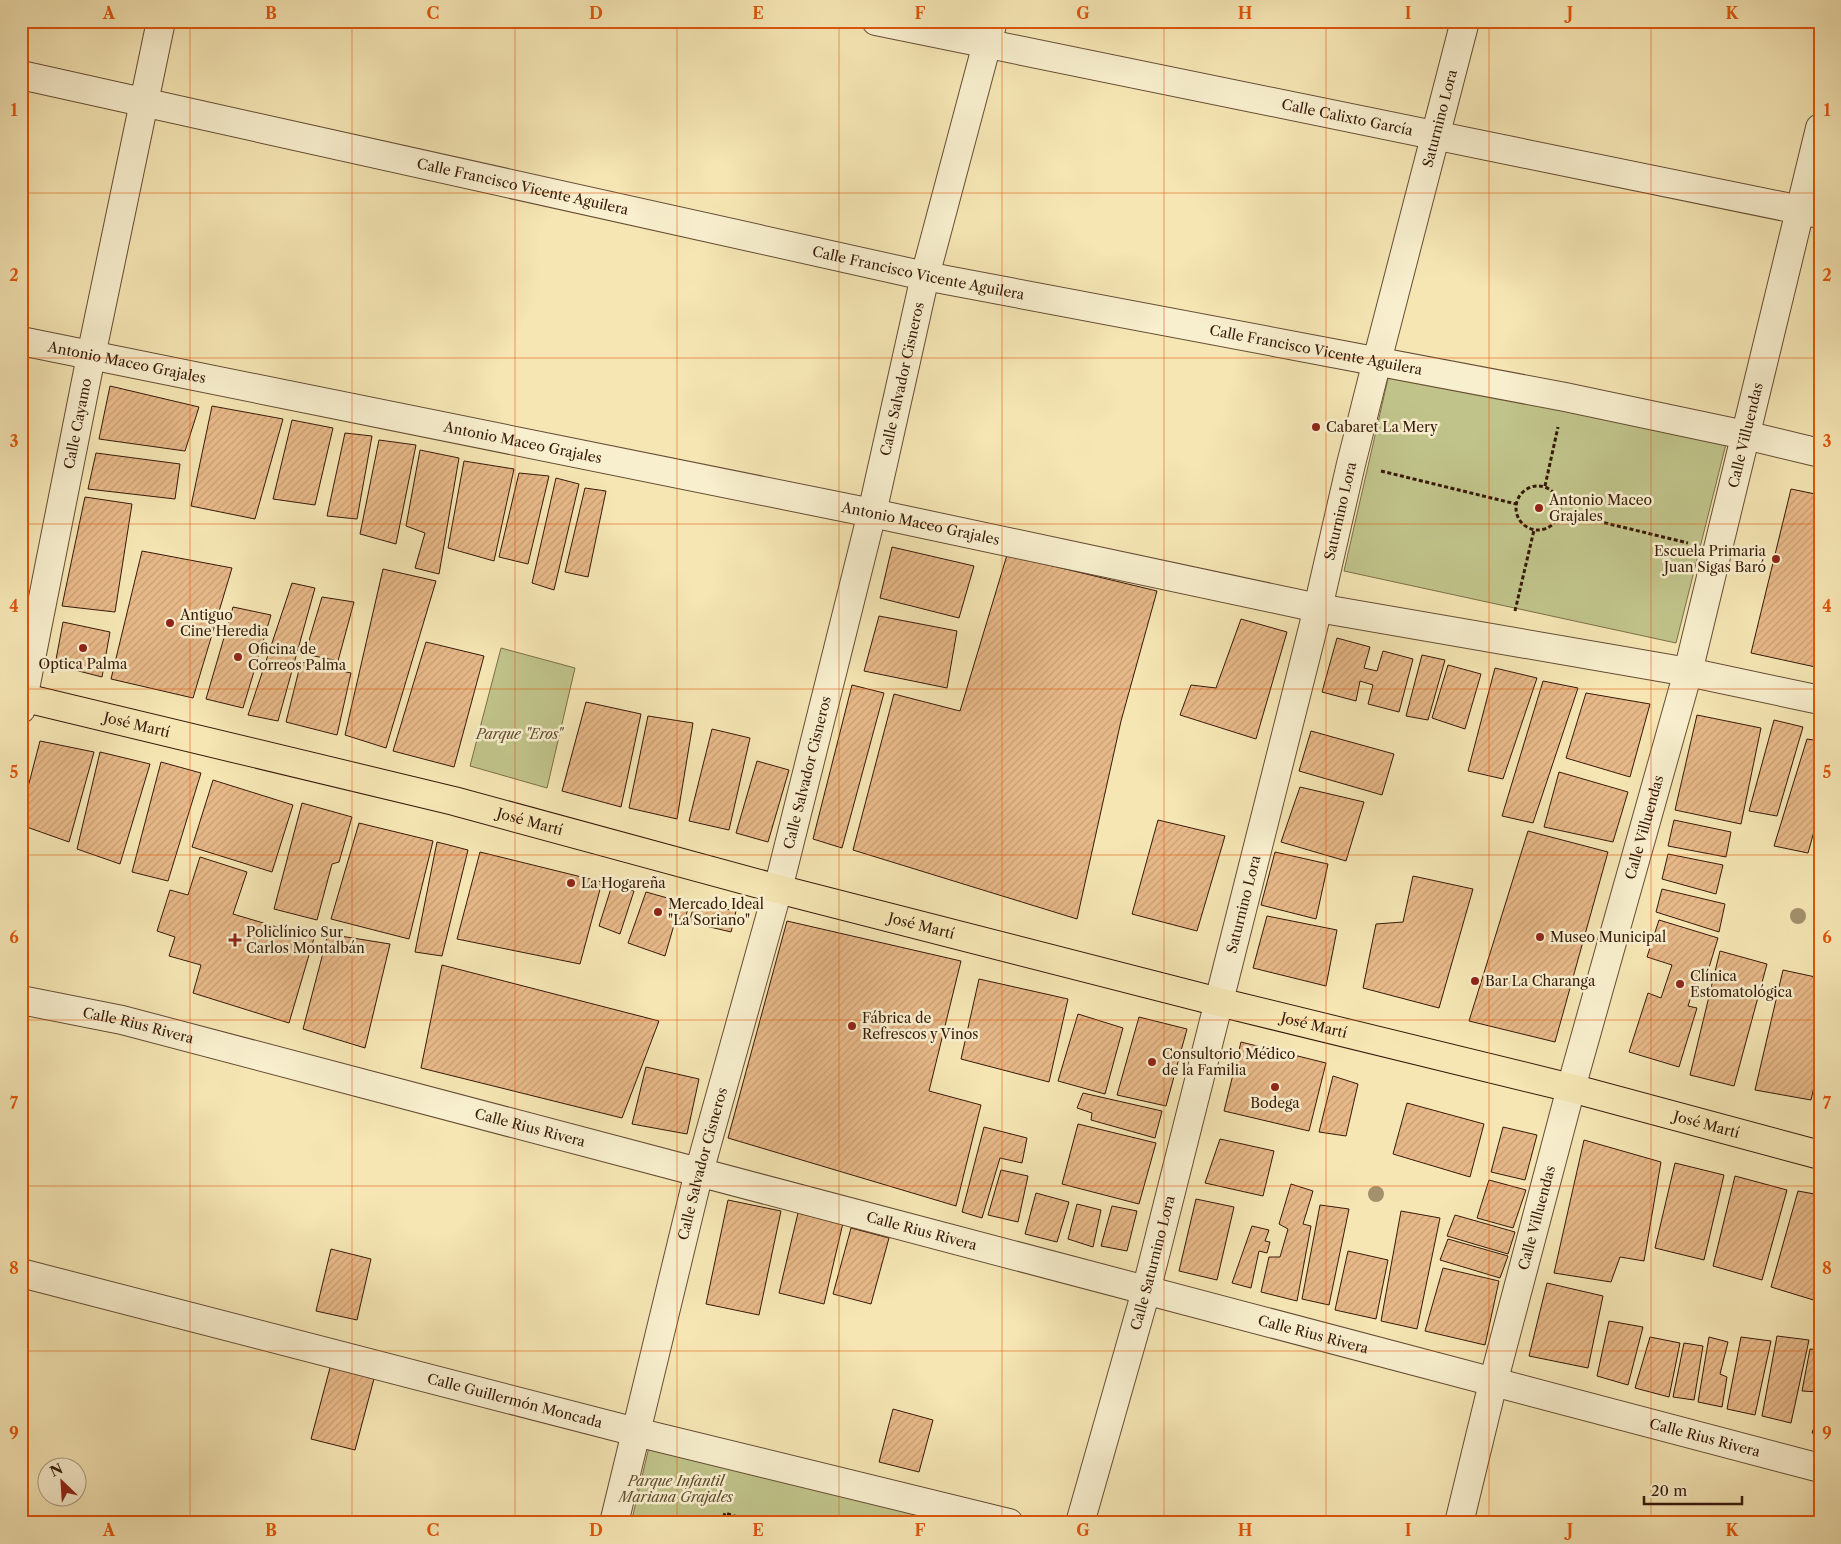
<svg xmlns="http://www.w3.org/2000/svg" width="1841" height="1544" font-family="'Libre Caslon Text',serif">
<style>
.green{fill:#c0c48a;stroke:#7c6e4a}
.building{fill:url(#building-hatch);stroke:#371909}
.lines{fill:none;stroke-linecap:round;stroke-linejoin:round}
.minor-casing{stroke:#664c34;stroke-width:30}
.major-casing{stroke:#371909;stroke-width:30}
.path{stroke:#371909;stroke-width:3;stroke-dasharray:4 2.5;stroke-linecap:butt}
.minor{stroke:#f8efce;stroke-width:28}
.major{stroke:#f5e6b4;stroke-width:28}
.tree{fill:#a3916b}
.grid{fill:none;stroke:#df560c;stroke-width:1;stroke-opacity:0.55}
.poi-dot{fill:#8f2418;stroke:#f8efce;stroke-width:2}
.labels{text-anchor:middle;stroke-width:5;stroke-linejoin:round;paint-order:stroke}
.street-label{font-size:14px;fill:#371909;stroke:#f8efce}
.poi-label{font-size:14px;fill:#371909;stroke:#f8efce;text-anchor:start}
.park-label{font-size:14px;font-style:italic;fill:#604c30;stroke:#f8efce}
.neatline{fill:none;stroke:#df560c;stroke-width:2}
.grid-label{font-size:16px;text-anchor:middle;font-weight:bold;fill:#df560c}
</style>
<defs>
<pattern id="building-hatch" width="6" height="6" patternUnits="userSpaceOnUse" patternTransform="scale(1.25)"><rect width="6" height="6" fill="#e8b988"/><path d="M-1 1l2-2M0 6l6-6M5 7l2-2" fill="none" stroke="#c89e74"/></pattern>
</defs>
<rect width="100%" height="100%" fill="#f5e6b4"/>
<filter id="stains"><feTurbulence type="fractalNoise" baseFrequency=".004" numOctaves="4"/><feColorMatrix values="0 0 0 0 .2 0 0 0 0 .09 0 0 0 0 .02 0 0 0 .5 -.17"/></filter>
<radialGradient id="worn" r=".72"><stop offset=".6" stop-color="#630" stop-opacity="0"/><stop offset="1" stop-color="#630" stop-opacity=".3"/></radialGradient>
<!-- green -->
<g class="green">
<path d="M1390,370L1726,444L1676,643L1344,571Z"/>
<path d="M501,648L575,668L547,788L470,766Z"/>
<path d="M649,1447L960,1523H631Z"/>
</g>
<!-- building -->
<g class="building">
<path d="M110,386L199,407L185,451L99,439Z"/>
<path d="M212,406L283,419L255,519L191,506Z"/>
<path d="M292,420L333,428L315,505L273,499Z"/>
<path d="M345,433L372,436L357,519L327,516Z"/>
<path d="M379,440L416,445L396,544L360,534Z"/>
<path d="M420,450L459,458L439,574L415,568L425,533L406,526Z"/>
<path d="M96,453L180,464L175,499L88,489Z"/>
<path d="M464,461L514,469L494,561L448,548Z"/>
<path d="M519,473L549,476L528,564L499,557Z"/>
<path d="M556,478L579,484L554,590L532,583Z"/>
<path d="M585,488L606,491L588,577L565,572Z"/>
<path d="M1791,489L1820,495V668L1751,653Z"/>
<path d="M85,497L132,504L115,612L62,606Z"/>
<path d="M892,547L974,566L959,618L880,598Z"/>
<path d="M142,551L232,568L193,698L111,679Z"/>
<path d="M1007,555L1157,591L1121,721L1077,919L853,850L894,694L960,711Z"/>
<path d="M383,569L436,581L386,748L345,735Z"/>
<path d="M292,583L315,588L278,721L248,715Z"/>
<path d="M322,597L354,602L338,661L305,654Z"/>
<path d="M21,600L28,602L21,626Z"/>
<path d="M233,607L271,615L243,708L206,699Z"/>
<path d="M879,616L957,631L947,688L864,671Z"/>
<path d="M1241,619L1287,632L1256,739L1180,715L1191,685L1216,688Z"/>
<path d="M63,622L110,632L102,677L55,665Z"/>
<path d="M1337,638L1370,647L1364,668L1377,671L1383,651L1413,659L1399,712L1368,704L1373,685L1360,681L1356,701L1322,692Z"/>
<path d="M426,642L484,656L454,767L393,751Z"/>
<path d="M1422,655L1445,660L1428,720L1406,716Z"/>
<path d="M301,662L351,673L337,735L286,722Z"/>
<path d="M1448,665L1481,674L1465,729L1432,718Z"/>
<path d="M1495,668L1537,678L1503,779L1468,771Z"/>
<path d="M1543,681L1578,688L1533,823L1502,816Z"/>
<path d="M852,685L884,693L842,848L813,839Z"/>
<path d="M1586,693L1650,704L1630,777L1566,758Z"/>
<path d="M586,702L641,714L621,807L562,791Z"/>
<path d="M1697,715L1761,728L1741,824L1675,810Z"/>
<path d="M648,716L693,723L677,819L629,808Z"/>
<path d="M1774,720L1803,727L1777,816L1749,811Z"/>
<path d="M712,729L750,738L729,830L689,821Z"/>
<path d="M1311,731L1394,754L1382,795L1299,771Z"/>
<path d="M1807,739L1820,741V810L1808,853L1774,846Z"/>
<path d="M40,741L94,752L69,842L21,825V814Z"/>
<path d="M100,752L150,764L120,864L77,849Z"/>
<path d="M757,761L789,770L768,842L736,833Z"/>
<path d="M161,762L201,773L168,881L132,872Z"/>
<path d="M1559,772L1628,792L1613,842L1544,827Z"/>
<path d="M213,780L293,805L272,872L192,847Z"/>
<path d="M1300,787L1364,802L1346,861L1281,842Z"/>
<path d="M302,803L352,817L339,862L332,864L317,920L274,909Z"/>
<path d="M1158,820L1225,836L1197,931L1132,914Z"/>
<path d="M1674,820L1731,832L1726,857L1668,846Z"/>
<path d="M359,823L433,841L409,939L331,919Z"/>
<path d="M1528,831L1608,852L1555,1042L1469,1021Z"/>
<path d="M437,842L468,850L442,956L415,952Z"/>
<path d="M480,852L602,882L580,964L457,939Z"/>
<path d="M1275,852L1328,864L1316,919L1261,905Z"/>
<path d="M1668,854L1723,865L1716,894L1662,879Z"/>
<path d="M200,857L247,872L233,914L314,938L289,1023L193,993L201,965L169,956L175,937L157,931L170,890L188,895Z"/>
<path d="M1413,876L1473,889L1439,1008L1363,988L1376,924L1403,922Z"/>
<path d="M612,885L634,891L620,934L599,926Z"/>
<path d="M1662,889L1725,904L1719,932L1656,912Z"/>
<path d="M646,892L689,904L685,920L676,918L665,956L628,943Z"/>
<path d="M695,903L736,911L731,932L689,922Z"/>
<path d="M1267,916L1337,930L1326,986L1253,968Z"/>
<path d="M1659,920L1718,938L1707,974L1699,972L1688,1006L1697,1008L1679,1067L1629,1052L1648,993L1661,998L1672,965L1647,957Z"/>
<path d="M787,921L961,961L929,1091L981,1105L956,1206L728,1138Z"/>
<path d="M328,934L390,944L365,1048L303,1029Z"/>
<path d="M1720,951L1767,964L1734,1086L1690,1075Z"/>
<path d="M442,965L659,1021L622,1118L421,1068Z"/>
<path d="M1783,970L1820,978V1061L1811,1100L1755,1090Z"/>
<path d="M979,979L1068,999L1049,1082L961,1059Z"/>
<path d="M1078,1014L1123,1028L1105,1094L1058,1081Z"/>
<path d="M1139,1017L1187,1029L1166,1106L1117,1095Z"/>
<path d="M1241,1042L1326,1063L1309,1131L1224,1111Z"/>
<path d="M646,1067L699,1079L687,1134L632,1124Z"/>
<path d="M1333,1076L1358,1084L1346,1136L1319,1132Z"/>
<path d="M1083,1093L1162,1111L1155,1138L1091,1120L1092,1113L1077,1108Z"/>
<path d="M1407,1103L1484,1124L1470,1177L1393,1154Z"/>
<path d="M1078,1124L1156,1143L1139,1204L1062,1184Z"/>
<path d="M984,1127L1027,1138L1022,1163L1000,1158L982,1218L962,1212Z"/>
<path d="M1503,1127L1537,1135L1525,1180L1491,1172Z"/>
<path d="M1220,1139L1274,1151L1263,1196L1205,1183Z"/>
<path d="M1584,1140L1661,1162L1644,1261L1620,1257L1611,1282L1554,1273Z"/>
<path d="M1675,1163L1724,1175L1704,1260L1655,1248Z"/>
<path d="M1001,1170L1028,1176L1018,1222L988,1215Z"/>
<path d="M1735,1176L1787,1190L1762,1280L1713,1266Z"/>
<path d="M1489,1180L1526,1190L1513,1228L1477,1218Z"/>
<path d="M1291,1184L1313,1191L1303,1224L1311,1226L1297,1301L1261,1292L1269,1257H1280L1288,1229L1279,1224Z"/>
<path d="M1798,1191L1820,1195V1302L1771,1287Z"/>
<path d="M1036,1193L1069,1202L1057,1242L1025,1234Z"/>
<path d="M1196,1199L1234,1207L1217,1280L1179,1271Z"/>
<path d="M728,1200L781,1211L759,1315L706,1304Z"/>
<path d="M1077,1204L1101,1210L1093,1247L1068,1239Z"/>
<path d="M1320,1205L1349,1209L1329,1305L1302,1299Z"/>
<path d="M1112,1206L1137,1211L1127,1251L1101,1246Z"/>
<path d="M1401,1211L1440,1218L1417,1329L1381,1321Z"/>
<path d="M798,1213L843,1223L824,1304L779,1293Z"/>
<path d="M1455,1215L1515,1232L1508,1254L1447,1236Z"/>
<path d="M1252,1226L1269,1230L1265,1241L1270,1242L1267,1253L1259,1251L1251,1288L1232,1283Z"/>
<path d="M851,1228L889,1238L871,1304L833,1294Z"/>
<path d="M1448,1239L1508,1256L1500,1278L1440,1260Z"/>
<path d="M331,1249L371,1259L357,1320L316,1311Z"/>
<path d="M1348,1251L1388,1260L1376,1319L1335,1310Z"/>
<path d="M1443,1268L1499,1281L1485,1345L1425,1331Z"/>
<path d="M1547,1283L1603,1296L1588,1368L1529,1356Z"/>
<path d="M1609,1321L1643,1327L1628,1385L1597,1376Z"/>
<path d="M1777,1336L1809,1340L1791,1423L1762,1416Z"/>
<path d="M1650,1337L1680,1343L1669,1397L1635,1388Z"/>
<path d="M1709,1337L1728,1342L1720,1374L1727,1377L1722,1407L1698,1402Z"/>
<path d="M1741,1337L1771,1341L1755,1415L1727,1409Z"/>
<path d="M1684,1343L1703,1346L1694,1400L1673,1397Z"/>
<path d="M1810,1349L1820,1350V1392L1802,1391Z"/>
<path d="M331,1364L375,1375L355,1450L311,1439Z"/>
<path d="M893,1409L933,1420L919,1472L879,1462Z"/>
<path d="M1820,1410V1435L1812,1433Z"/>
</g>
<g class="lines">
<!-- minor casing -->
<g class="minor-casing">
<g id="minor">
<path id="s1" d="M876,21L1820,214"/>
<path id="s2" d="M21,75L925,276L1565,397L1745,435L1820,453"/>
<path id="s3" d="M21,341L872,513L1318,608L1688,672L1820,700"/>
<path id="s4" d="M21,709L91,356L161,21"/>
<path id="s5" d="M21,1000L122,1020L1820,1468"/>
<path id="s6" d="M21,1273L636,1432L1009,1523"/>
<path id="s7" d="M614,1523L699,1172L778,889L872,513L925,276L993,21"/>
<path id="s8" d="M1080,1523L1146,1291L1318,608L1351,464L1377,361L1465,21"/>
<path id="s9" d="M1459,1523L1493,1383L1571,1088L1688,672L1820,128"/>
</g>
</g>
<!-- major casing -->
<g class="major-casing">
<g id="major">
<path id="s10" d="M21,697L454,801L778,889L1219,1002L1571,1088L1820,1155"/>
</g>
</g>
<!-- path -->
<g class="path">
<path d="M1381,471L1516,504"/>
<circle cx="1538" cy="508" r="22"/>
<path d="M1545,486L1558,427"/>
<path d="M1560,512L1688,543"/>
<path d="M1515,611L1534,530"/>
<path d="M721,1523L725,1513L755,1523"/>
</g>
<!-- minor -->
<use href="#minor" class="minor"/>
<!-- major -->
<use href="#major" class="major"/>
</g>
<!-- trees -->
<g class="tree">
<circle cx="1798" cy="916" r="8"/>
<circle cx="1376" cy="1194" r="8"/>
</g>
<!-- grid -->
<path class="grid" d="M190,21V1523M352,21V1523M515,21V1523M677,21V1523M839,21V1523M1002,21V1523M1164,21V1523M1326,21V1523M1489,21V1523M1651,21V1523M21,193H1820M21,358H1820M21,524H1820M21,689H1820M21,855H1820M21,1020H1820M21,1186H1820M21,1351H1820"/>
<!-- markers -->
<g class="poi-dot">
<circle cx="1316" cy="427" r="5"/>
<circle cx="1539" cy="508" r="5"/>
<circle cx="1776" cy="559" r="5"/>
<circle cx="170" cy="623" r="5"/>
<circle cx="83" cy="648" r="5"/>
<circle cx="238" cy="657" r="5"/>
<circle cx="571" cy="883" r="5"/>
<circle cx="658" cy="912" r="5"/>
<circle cx="1540" cy="937" r="5"/>
<path d="M232.5 932.5h5v5h5v5h-5v5h-5v-5h-5v-5h5z"/>
<circle cx="1475" cy="981" r="5"/>
<circle cx="1680" cy="984" r="5"/>
<circle cx="852" cy="1026" r="5"/>
<circle cx="1152" cy="1062" r="5"/>
<circle cx="1275" cy="1087" r="5"/>
</g>
<g class="labels">
<!-- street labels -->
<g class="street-label">
<text dy="5" stroke="none"><textPath href="#s1" startOffset="481">Calle Calixto García</textPath></text>
<text dy="5" stroke="none"><textPath href="#s8" startOffset="1450">Saturnino Lora</textPath></text>
<text dy="5" stroke="none"><textPath href="#s2" startOffset="514">Calle Francisco Vicente Aguilera</textPath></text>
<text dy="5" stroke="none"><textPath href="#s2" startOffset="919">Calle Francisco Vicente Aguilera</textPath></text>
<text dy="5" stroke="none"><textPath href="#s2" startOffset="1324">Calle Francisco Vicente Aguilera</textPath></text>
<text dy="5" stroke="none"><textPath href="#s3" startOffset="108">Antonio Maceo Grajales</textPath></text>
<text dy="5" stroke="none"><textPath href="#s7" startOffset="1180">Calle Salvador Cisneros</textPath></text>
<text dy="5" stroke="none"><textPath href="#s4" startOffset="291">Calle Cayamo</textPath></text>
<text dy="5" stroke="none"><textPath href="#s9" startOffset="1125">Calle Villuendas</textPath></text>
<text dy="5" stroke="none"><textPath href="#s3" startOffset="512">Antonio Maceo Grajales</textPath></text>
<text dy="5" stroke="none"><textPath href="#s8" startOffset="1045">Saturnino Lora</textPath></text>
<text dy="5" stroke="none"><textPath href="#s3" startOffset="918">Antonio Maceo Grajales</textPath></text>
<text dy="5" stroke="none"><textPath href="#s10" startOffset="119">José Martí</textPath></text>
<text dy="5" stroke="none"><textPath href="#s7" startOffset="775">Calle Salvador Cisneros</textPath></text>
<text dy="5" stroke="none"><textPath href="#s10" startOffset="524">José Martí</textPath></text>
<text dy="5" stroke="none"><textPath href="#s9" startOffset="720">Calle Villuendas</textPath></text>
<text dy="5" stroke="none"><textPath href="#s8" startOffset="640">Saturnino Lora</textPath></text>
<text dy="5" stroke="none"><textPath href="#s10" startOffset="929">José Martí</textPath></text>
<text dy="5" stroke="none"><textPath href="#s10" startOffset="1334">José Martí</textPath></text>
<text dy="5" stroke="none"><textPath href="#s5" startOffset="120">Calle Rius Rivera</textPath></text>
<text dy="5" stroke="none"><textPath href="#s10" startOffset="1739">José Martí</textPath></text>
<text dy="5" stroke="none"><textPath href="#s5" startOffset="525">Calle Rius Rivera</textPath></text>
<text dy="5" stroke="none"><textPath href="#s7" startOffset="370">Calle Salvador Cisneros</textPath></text>
<text dy="5" stroke="none"><textPath href="#s9" startOffset="315">Calle Villuendas</textPath></text>
<text dy="5" stroke="none"><textPath href="#s5" startOffset="930">Calle Rius Rivera</textPath></text>
<text dy="5" stroke="none"><textPath href="#s8" startOffset="270">Calle Saturnino Lora</textPath></text>
<text dy="5" stroke="none"><textPath href="#s5" startOffset="1335">Calle Rius Rivera</textPath></text>
<text dy="5" stroke="none"><textPath href="#s6" startOffset="510">Calle Guillermón Moncada</textPath></text>
<text dy="5" stroke="none"><textPath href="#s5" startOffset="1740">Calle Rius Rivera</textPath></text>
</g>
<!-- poi labels -->
<g class="poi-label">
<text x="1326" y="432">Cabaret La Mery</text>
<text x="1549" y="505">Antonio Maceo<tspan x="1549" dy="16">Grajales</tspan></text>
<text x="1766" y="556" text-anchor="end">Escuela Primaria<tspan x="1766" dy="16">Juan Sigas Baró</tspan></text>
<text x="180" y="620">Antiguo<tspan x="180" dy="16">Cine Heredia</tspan></text>
<text x="248" y="654">Oficina de<tspan x="248" dy="16">Correos Palma</tspan></text>
<text x="83" y="669" text-anchor="middle">Optica Palma</text>
<text x="581" y="888">La Hogareña</text>
<text x="668" y="909">Mercado Ideal<tspan x="668" dy="16">"La Soriano"</tspan></text>
<text x="246" y="937">Policlínico Sur<tspan x="246" dy="16">Carlos Montalbán</tspan></text>
<text x="1550" y="942">Museo Municipal</text>
<text x="1690" y="981">Clínica<tspan x="1690" dy="16">Estomatológica</tspan></text>
<text x="1485" y="986">Bar La Charanga</text>
<text x="862" y="1023">Fábrica de<tspan x="862" dy="16">Refrescos y Vinos</tspan></text>
<text x="1162" y="1059">Consultorio Médico<tspan x="1162" dy="16">de la Familia</tspan></text>
<text x="1275" y="1108" text-anchor="middle">Bodega</text>
</g>
<!-- park labels -->
<g class="park-label">
<text x="519" y="739">Parque "Eros"</text>
<text x="676" y="1486">Parque Infantil<tspan x="676" dy="16">Mariana Grajales</tspan></text>
</g>
</g>
<!-- margin -->
<rect width="1841" height="1544" fill="none" stroke="#f5e6b4" stroke-width="55"/>
<!-- north arrow -->
<g transform="translate(62 1482) rotate(335)"><circle r="24" fill="#f8efce" stroke="#ab997f"/>
<path d="M0-4L9 19L0 12L-9 19Z" fill="#8f2418"/>
<text y="-8" font-size="14" font-weight="bold" text-anchor="middle" fill="#371909">N</text>
</g>
<!-- scale -->
<path d="M1644 1496v8h98v-8" fill="none" stroke="#371909" stroke-width="2.5"/>
<text x="1651" y="1496" font-size="15" fill="#371909" stroke="#f8efce" stroke-width="4" paint-order="stroke">20 m</text>
<rect x="28" y="28" width="1786" height="1488" class="neatline"/>
<g class="grid-label">
<text x="109" y="19">A</text>
<text x="271" y="19">B</text>
<text x="433" y="19">C</text>
<text x="596" y="19">D</text>
<text x="758" y="19">E</text>
<text x="920" y="19">F</text>
<text x="1083" y="19">G</text>
<text x="1245" y="19">H</text>
<text x="1408" y="19">I</text>
<text x="1570" y="19">J</text>
<text x="1732" y="19">K</text>
<text x="14" y="116">1</text>
<text x="1827" y="116">1</text>
<text x="14" y="281">2</text>
<text x="1827" y="281">2</text>
<text x="14" y="447">3</text>
<text x="1827" y="447">3</text>
<text x="14" y="612">4</text>
<text x="1827" y="612">4</text>
<text x="14" y="778">5</text>
<text x="1827" y="778">5</text>
<text x="14" y="943">6</text>
<text x="1827" y="943">6</text>
<text x="14" y="1109">7</text>
<text x="1827" y="1109">7</text>
<text x="14" y="1274">8</text>
<text x="1827" y="1274">8</text>
<text x="14" y="1439">9</text>
<text x="1827" y="1439">9</text>
<text x="109" y="1536">A</text>
<text x="271" y="1536">B</text>
<text x="433" y="1536">C</text>
<text x="596" y="1536">D</text>
<text x="758" y="1536">E</text>
<text x="920" y="1536">F</text>
<text x="1083" y="1536">G</text>
<text x="1245" y="1536">H</text>
<text x="1408" y="1536">I</text>
<text x="1570" y="1536">J</text>
<text x="1732" y="1536">K</text>
</g>
<rect width="100%" height="100%" filter="url(#stains)"/>
<rect width="100%" height="100%" fill="url(#worn)"/>
</svg>
